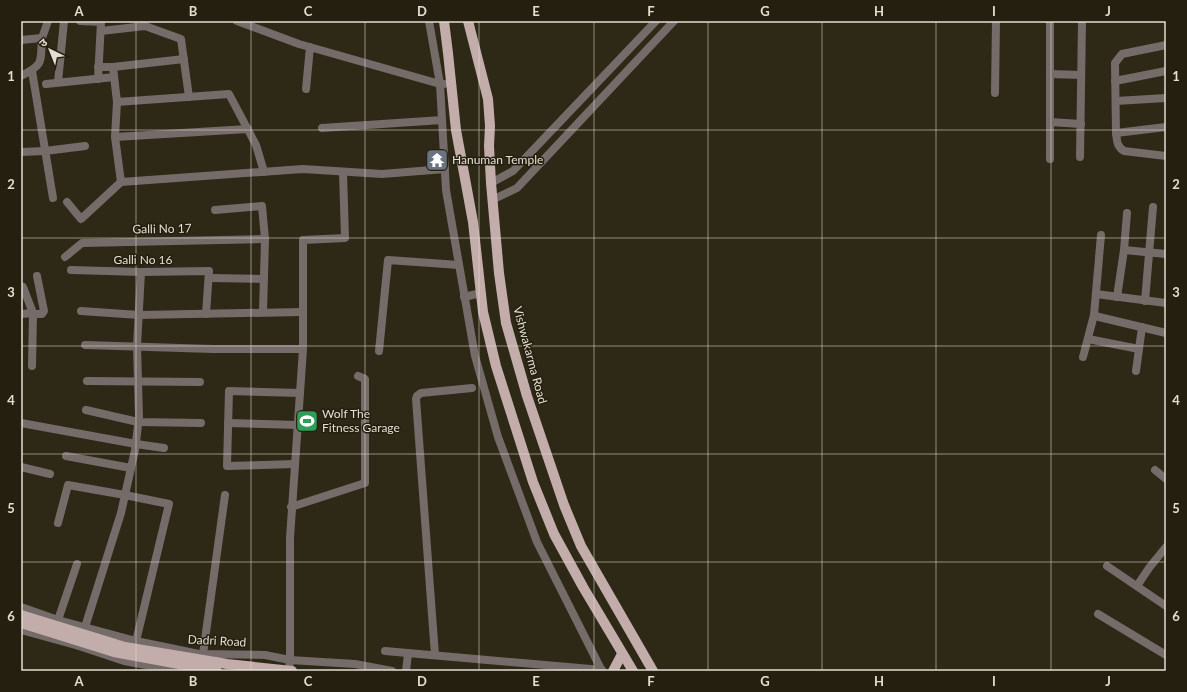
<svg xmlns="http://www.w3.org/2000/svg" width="1187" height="692" font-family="Lato,'Noto Sans Devanagari',sans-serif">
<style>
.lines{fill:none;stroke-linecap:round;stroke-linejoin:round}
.minor{stroke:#756b69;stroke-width:8}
.major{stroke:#c3adaa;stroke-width:10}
.grid{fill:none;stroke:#e2ded3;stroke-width:1;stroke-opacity:0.55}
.labels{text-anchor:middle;stroke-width:3;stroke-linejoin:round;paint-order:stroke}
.poi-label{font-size:12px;fill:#e2ded3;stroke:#241f0e;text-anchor:start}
.street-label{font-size:12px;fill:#e2ded3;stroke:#241f0e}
.neatline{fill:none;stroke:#e2ded3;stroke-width:1.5}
.grid-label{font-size:13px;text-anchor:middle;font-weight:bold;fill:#e2ded3}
</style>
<rect width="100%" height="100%" fill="#2e2817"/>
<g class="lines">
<!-- minor -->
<g class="minor">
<path d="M80,21L101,22L98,79"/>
<path d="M237,21L299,44L440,84H444"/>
<path d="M429,21L440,84L446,190L475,356L498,437L537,542L602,671"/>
<path d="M1050,21V159"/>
<path d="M101,31L145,26L181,39L189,97"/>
<path d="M21,40L42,38L48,21"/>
<path d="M1166,45L1122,54L1115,63L1116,133L1166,127"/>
<path d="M98,67H113L184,59"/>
<path d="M113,67L117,102L115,137L121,182"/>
<path d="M32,71L53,198"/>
<path d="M1050,74L1081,75"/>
<path d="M21,76C45,64 40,62 42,38"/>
<path d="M1115,81L1166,71"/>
<path d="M58,82L64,21"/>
<path d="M46,84L114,77"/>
<path d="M306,89L310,47"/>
<path d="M995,93L996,21"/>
<path d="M1116,101L1166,98"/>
<path d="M117,102L229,94L256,145L264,172"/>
<path d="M1050,122L1081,124"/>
<path d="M322,128L442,120"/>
<path d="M1116,133C1117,141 1117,147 1124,151L1166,156"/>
<path d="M115,137L248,129"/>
<path d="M21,152L45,151L85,146"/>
<path d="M1080,157L1082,21"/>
<path d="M491,183L513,171L656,21"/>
<path d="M492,200L517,188L674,21"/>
<path d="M67,202L81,219L121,182L303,169L382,174L445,169"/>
<path d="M215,210L262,206L265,239L263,312"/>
<path d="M1101,235L1094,315L1099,317L1166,333"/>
<path d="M1124,250L1166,254"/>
<path d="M65,257L82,243L265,239"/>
<path d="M71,270L141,272L209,271L206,314"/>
<path d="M209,278L264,279"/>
<path d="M23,287L33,313L32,366"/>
<path d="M1096,294L1166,303"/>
<path d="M464,297L481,293"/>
<path d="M1117,297L1124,250L1127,213"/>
<path d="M1145,301L1153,207"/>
<path d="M81,311L139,315L302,312"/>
<path d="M21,314L33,313"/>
<path d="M33,314H42L44,311L37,276"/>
<path d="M1088,339L1139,349"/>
<path d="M85,345L213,349H303"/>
<path d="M379,351L388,260L459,265"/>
<path d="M1083,357L1094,315"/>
<path d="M1136,371L1142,327"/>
<path d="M87,381L200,382"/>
<path d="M86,410L138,422L201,423"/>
<path d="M21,423L136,444L164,448"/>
<path d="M228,423L298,425"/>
<path d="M66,456L131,468"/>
<path d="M295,464L227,466L229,391L300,393"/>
<path d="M21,467L50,474"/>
<path d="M1155,470L1166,479"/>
<path d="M291,507L365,483V379L358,376"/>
<path d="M58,523L68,485L125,495L169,504L136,641"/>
<path d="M1107,566L1166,606"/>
<path d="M1137,586L1149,568L1166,547"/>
<path d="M21,607L58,620L136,641L199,654L265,655L290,660L355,664L392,671"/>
<path d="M1098,614L1166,655"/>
<path d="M58,620L77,564"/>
<path d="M21,630L79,646L124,661L179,671"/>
<path d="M79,646L121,513L135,450L139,417L137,346L141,272"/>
<path d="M385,651L602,670"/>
<path d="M203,654L225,495"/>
<path d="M435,655L416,399L417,396L421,393L472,388"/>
<path d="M289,671L290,660V538L303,349V240L345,238L343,172"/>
<path d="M406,671L408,654"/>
</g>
<!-- major -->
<g class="major">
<path d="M444,21L448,53L456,130L473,222L483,312L496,366L533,482L554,534L583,587L633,671"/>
<path d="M468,21L488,99L490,126L489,146L491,183L499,273L506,323L527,396L564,505L581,546L653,671"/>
<path d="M21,615L125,647L227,664L292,671"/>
<path d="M21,623L114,652L217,671"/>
<path d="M613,671L622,654"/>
</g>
</g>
<!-- grid -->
<path class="grid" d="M136,21V671M251,21V671M365,21V671M479,21V671M594,21V671M708,21V671M822,21V671M936,21V671M1051,21V671M21,130H1166M21,238H1166M21,346H1166M21,454H1166M21,562H1166"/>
<!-- icons -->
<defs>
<g id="temple-square" transform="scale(1.15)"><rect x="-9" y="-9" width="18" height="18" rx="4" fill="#6b7280" stroke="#241f0e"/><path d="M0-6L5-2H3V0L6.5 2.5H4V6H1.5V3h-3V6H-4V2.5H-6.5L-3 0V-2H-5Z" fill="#fff"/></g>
<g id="stadium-square" transform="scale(1.15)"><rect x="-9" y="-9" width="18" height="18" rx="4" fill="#2e9e5b" stroke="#241f0e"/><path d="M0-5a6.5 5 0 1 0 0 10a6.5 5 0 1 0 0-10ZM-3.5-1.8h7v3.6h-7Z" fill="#fff"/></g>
</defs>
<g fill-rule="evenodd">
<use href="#temple-square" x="437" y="160"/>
<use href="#stadium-square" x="307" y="421"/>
</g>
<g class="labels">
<!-- poi labels -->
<g class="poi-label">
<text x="452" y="164">Hanuman Temple</text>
<text x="322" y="418">Wolf The<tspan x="322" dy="14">Fitness Garage</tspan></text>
</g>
<!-- street labels -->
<g class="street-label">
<text transform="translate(162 229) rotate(-1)" y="4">Galli No 17</text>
<text x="143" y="264">Galli No 16</text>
<text transform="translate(530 355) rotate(75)" y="4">Vishwakarma Road</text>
<text transform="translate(217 641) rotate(3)" y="4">Dadri Road</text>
</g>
</g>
<!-- border -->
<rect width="1187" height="692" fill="none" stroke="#241f0e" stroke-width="44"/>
<!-- north arrow -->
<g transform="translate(50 50) rotate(317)" stroke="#241f0e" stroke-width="3" paint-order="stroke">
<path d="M0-3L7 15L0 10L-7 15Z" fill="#e2ded3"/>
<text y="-6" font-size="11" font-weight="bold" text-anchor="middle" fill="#e2ded3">उ</text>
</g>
<rect x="22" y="22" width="1143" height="648" class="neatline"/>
<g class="grid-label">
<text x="79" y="16">A</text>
<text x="193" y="16">B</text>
<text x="308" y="16">C</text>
<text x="422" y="16">D</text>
<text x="536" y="16">E</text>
<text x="651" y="16">F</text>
<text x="765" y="16">G</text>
<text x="879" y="16">H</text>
<text x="994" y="16">I</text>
<text x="1108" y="16">J</text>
<text x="11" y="81">1</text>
<text x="1176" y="81">1</text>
<text x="11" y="189">2</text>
<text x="1176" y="189">2</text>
<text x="11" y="297">3</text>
<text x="1176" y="297">3</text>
<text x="11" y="405">4</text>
<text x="1176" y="405">4</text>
<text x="11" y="513">5</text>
<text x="1176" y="513">5</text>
<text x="11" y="621">6</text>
<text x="1176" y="621">6</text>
<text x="79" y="686">A</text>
<text x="193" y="686">B</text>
<text x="308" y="686">C</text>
<text x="422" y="686">D</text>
<text x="536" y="686">E</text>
<text x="651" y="686">F</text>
<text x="765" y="686">G</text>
<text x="879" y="686">H</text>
<text x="994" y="686">I</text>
<text x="1108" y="686">J</text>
</g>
</svg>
